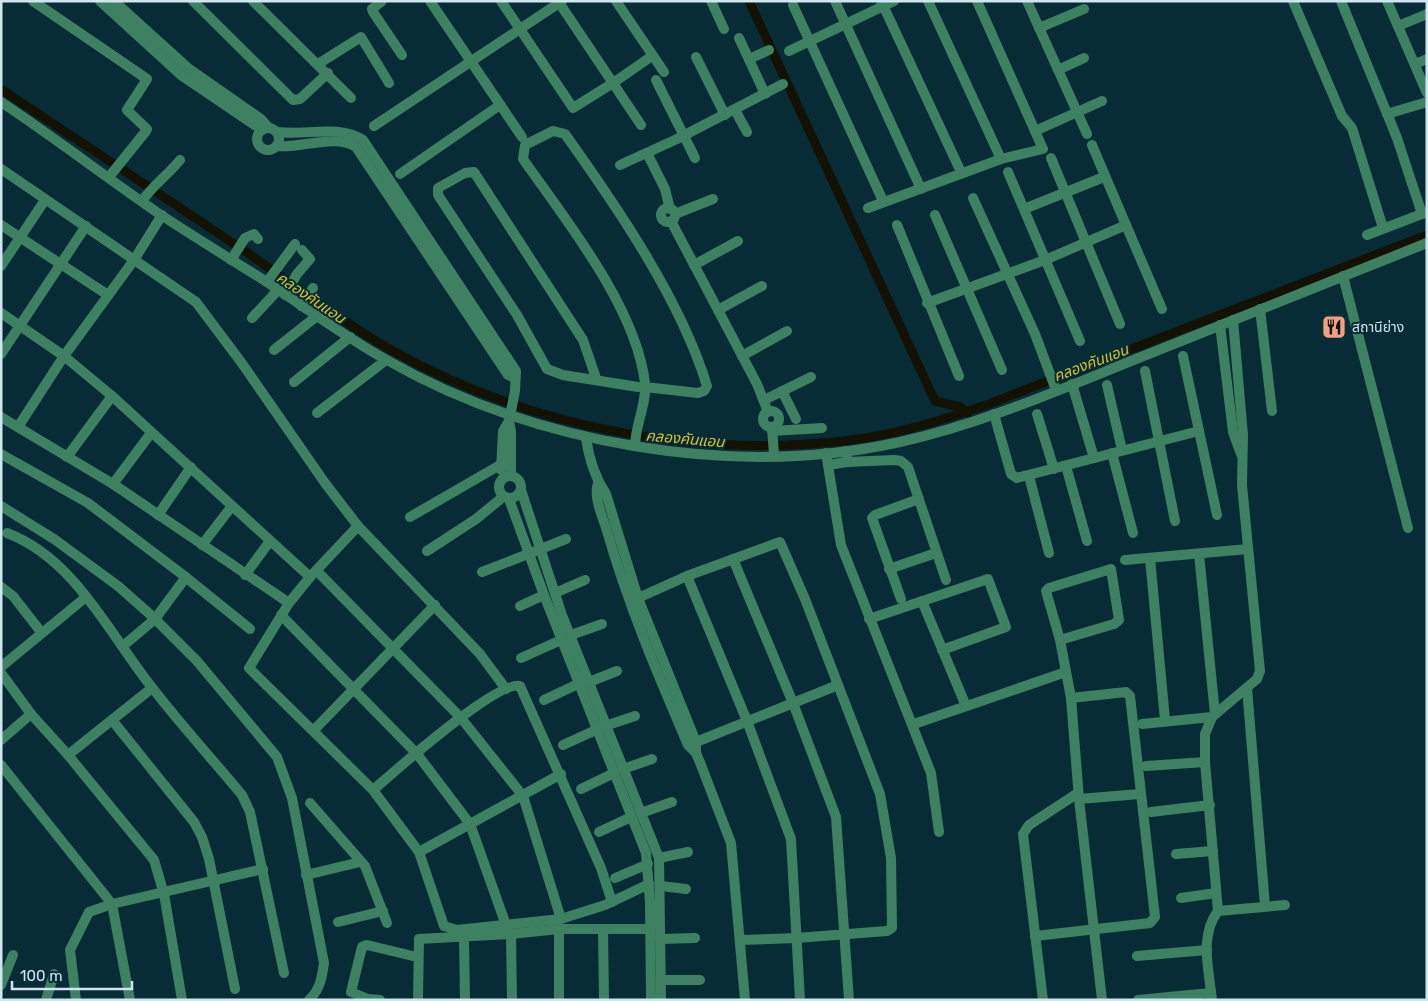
<svg xmlns="http://www.w3.org/2000/svg" width="1428" height="1001" font-family="Rubik,'Noto Sans Thai',sans-serif">
<style>
.lines{fill:none;stroke-linecap:round;stroke-linejoin:round}
.canal{stroke:#131104;stroke-width:9}
.minor{stroke:#3d8162;stroke-width:10}
.labels{text-anchor:middle;stroke-width:4;stroke-linejoin:round;paint-order:stroke}
.poi-label{font-size:14px;fill:#cfe6ef;stroke:#082c36;text-anchor:start}
.water-label{font-size:15px;font-style:italic;fill:#d6c429;stroke:#082c36}
</style>
<rect width="100%" height="100%" fill="#082c36"/>
<g class="lines">
<!-- canal -->
<g class="canal">
<path d="M749,1L935,401L960,407L968,413"/>
<path d="M1,89C80,142 159,193 237,246C287,279 334,317 386,347C521,425 688,458 843,441C892,436 939,421 986,405L1427,235"/>
</g>
<!-- minor -->
<g class="minor">
<path d="M33,1L147,79L127,110L147,129L146,131L109,177"/>
<path d="M100,1L181,75L262,130"/>
<path d="M114,1L188,68L261,119L269,128"/>
<path d="M193,1L293,100L300,99L328,73"/>
<path d="M253,1L351,98"/>
<path d="M382,1L372,9L373,12L402,55"/>
<path d="M430,1L522,137"/>
<path d="M501,1L573,108L613,83L652,56"/>
<path d="M558,1L641,125"/>
<path d="M616,1L664,72"/>
<path d="M711,1L724,29"/>
<path d="M835,1L921,189"/>
<path d="M881,1L961,172"/>
<path d="M928,1L1001,159"/>
<path d="M1027,1L1087,134"/>
<path d="M1293,1L1342,116L1352,128L1383,228"/>
<path d="M1341,1L1397,138L1422,214"/>
<path d="M1387,1L1427,93"/>
<path d="M793,5L883,201"/>
<path d="M1398,26L1427,14"/>
<path d="M1039,28L1084,9"/>
<path d="M739,38L765,94"/>
<path d="M789,51L894,1"/>
<path d="M696,57L725,115"/>
<path d="M749,59L769,50"/>
<path d="M318,64L361,37L389,83"/>
<path d="M1415,64L1427,59"/>
<path d="M1058,70L1084,58"/>
<path d="M656,80L695,158"/>
<path d="M1,102C55,138 107,178 161,215C196,238 232,260 267,282C306,308 344,336 385,359C533,444 733,479 900,442C981,424 1059,390 1136,359C1233,320 1330,281 1427,243"/>
<path d="M735,110L747,132"/>
<path d="M1387,114L1427,102"/>
<path d="M374,126L562,1"/>
<circle cx="268" cy="139" r="11"/>
<path d="M1035,131L1102,101"/>
<path d="M277,132C306,136 338,124 363,140L516,371L515,391L509,421L511,432V475"/>
<path d="M277,146C302,149 334,133 356,147L508,375L515,378"/>
<path d="M647,153L665,189L670,209"/>
<path d="M1051,158L1120,324"/>
<path d="M620,165L677,139L783,84"/>
<path d="M1,169L196,302L241,362L325,483L358,526L480,654L506,689"/>
<path d="M1008,172L1080,341"/>
<path d="M400,174L500,105"/>
<path d="M973,198L1035,334L1056,390"/>
<path d="M142,201C153,185 168,175 180,160"/>
<path d="M868,208L1001,159L1043,149L977,1"/>
<circle cx="668" cy="215" r="7"/>
<path d="M1024,209L1104,177"/>
<path d="M675,214L713,199"/>
<path d="M935,215L1002,370"/>
<path d="M671,221L757,384L768,412"/>
<path d="M1,225L108,295"/>
<path d="M897,225L959,376"/>
<path d="M1126,225L1162,309"/>
<path d="M1367,235L1427,212"/>
<path d="M231,260L245,238L254,234L258,239"/>
<path d="M694,265L738,241"/>
<path d="M1,266L45,200"/>
<path d="M1343,276L1408,528"/>
<path d="M267,282L295,244"/>
<path d="M285,295L297,274L310,259L302,250"/>
<path d="M927,303L1045,260L1126,225L1092,145"/>
<path d="M301,306L313,288"/>
<path d="M1260,309L1272,411"/>
<path d="M718,310L762,286"/>
<path d="M1,313L64,356L112,396L310,577"/>
<path d="M252,318L278,290"/>
<path d="M1220,325L1233,432L1241,454"/>
<path d="M274,350L317,316"/>
<path d="M1,354L86,226"/>
<path d="M742,356L787,331"/>
<path d="M1183,356L1217,515"/>
<path d="M1145,371L1175,521"/>
<path d="M596,378L583,340L474,172L465,173L438,188V195L517,315L547,369L563,375L638,387"/>
<path d="M294,382L350,337"/>
<path d="M1072,384L1094,458"/>
<path d="M1107,385L1122,450"/>
<path d="M782,391L796,419"/>
<path d="M764,400L811,377"/>
<circle cx="771" cy="419" r="8"/>
<path d="M317,413L386,360"/>
<path d="M994,414L1011,474L1017,478L1199,431"/>
<path d="M1037,414L1054,469"/>
<path d="M1,417L113,484L289,603"/>
<path d="M18,427L64,356L134,260L162,215"/>
<path d="M772,427L774,455"/>
<path d="M772,431L822,428"/>
<path d="M586,438C589,459 594,476 606,494L638,598L696,742V753"/>
<path d="M635,446C635,425 647,404 645,383C636,307 567,222 523,159L525,145L553,131L565,134C617,207 681,300 707,386L704,391L698,393L645,387"/>
<path d="M846,451L847,462L894,460L901,461L908,467L946,580"/>
<path d="M826,453L841,545L931,773L939,832"/>
<path d="M1112,453L1133,533"/>
<path d="M1,454L88,503L183,575L250,629"/>
<path d="M67,457L112,396"/>
<path d="M828,465L847,462"/>
<path d="M1066,466L1087,541"/>
<path d="M501,470L503,431L509,421"/>
<circle cx="510" cy="487" r="11"/>
<path d="M1029,476L1049,553"/>
<path d="M598,483C593,498 603,517 607,531C628,605 658,675 688,745L696,753L701,765L731,843L745,1000"/>
<path d="M113,484L151,433"/>
<path d="M521,490L562,615L659,858L661,1000"/>
<path d="M509,499L544,595L646,853L650,902L651,1000"/>
<path d="M1,506L54,539L118,586L153,617L197,661L277,757L292,798L324,963C322,977 320,990 309,1000"/>
<path d="M158,515L191,467"/>
<path d="M410,517L500,465"/>
<path d="M358,526L310,577L289,603L249,668L373,790L419,852L444,926L457,930L561,919L605,905L649,884"/>
<path d="M7,533C76,559 110,636 154,690C182,726 213,760 242,795L250,812L284,973"/>
<path d="M202,545L232,506"/>
<path d="M427,551L476,519L503,497"/>
<path d="M1199,554L1215,714"/>
<path d="M1150,558L1165,720"/>
<path d="M733,559L793,703L836,817L849,1000"/>
<path d="M1125,560L1248,549"/>
<path d="M889,569L936,553"/>
<path d="M317,571L461,718L523,796L561,919"/>
<path d="M482,572L566,539"/>
<path d="M245,575L270,541"/>
<path d="M687,576L747,721L791,839L800,1000"/>
<path d="M1,587L13,596L41,632"/>
<path d="M555,593L585,580"/>
<path d="M638,598L687,576L780,542L805,599L880,794L891,858L892,928L887,931L796,938L740,940"/>
<path d="M901,599L872,518L875,515L919,499"/>
<path d="M922,601L966,706"/>
<path d="M520,606L544,595"/>
<path d="M281,615L417,754L470,824L506,925"/>
<path d="M869,619L988,579L1006,627L942,650"/>
<path d="M571,635L602,624"/>
<path d="M1060,640L1114,624L1119,620L1111,569L1049,588L1046,591L1060,640L1071,698L1079,799L1102,1000"/>
<path d="M123,646L155,619L186,577"/>
<path d="M521,658L561,640"/>
<path d="M1,667L86,597"/>
<path d="M1,673L31,714L68,755L154,860L164,894L182,1000"/>
<path d="M589,682L617,671"/>
<path d="M1247,688L1265,906"/>
<path d="M544,700L578,684"/>
<path d="M112,720L194,822L202,837L209,859L235,989"/>
<path d="M914,724L1066,672"/>
<path d="M1142,724L1212,717"/>
<path d="M605,726L635,716"/>
<path d="M314,730L435,605"/>
<path d="M1,740L31,714"/>
<path d="M696,742L838,685"/>
<path d="M563,745L596,730"/>
<path d="M68,755L152,688"/>
<path d="M1,765L112,904L130,1000"/>
<path d="M1146,766L1205,762"/>
<path d="M623,769L652,759"/>
<path d="M581,789L614,773"/>
<path d="M373,790C394,772 497,680 520,686L601,868L612,902"/>
<path d="M1079,799L1140,794"/>
<path d="M310,803L365,866L387,923"/>
<path d="M1151,812L1210,805"/>
<path d="M641,813L672,802"/>
<path d="M599,832L631,817"/>
<path d="M419,852L561,774"/>
<path d="M1176,854L1213,851"/>
<path d="M659,858L688,852"/>
<path d="M306,875L360,862"/>
<path d="M615,878L648,864"/>
<path d="M661,886L686,889"/>
<path d="M1181,898L1216,893"/>
<path d="M1218,911L1285,905"/>
<path d="M338,922L383,911"/>
<path d="M559,929V1000"/>
<path d="M603,930L604,1000"/>
<path d="M511,934L512,1000"/>
<path d="M1035,936L1150,923L1155,917L1130,696L1126,692L1071,698"/>
<path d="M464,938L465,1000"/>
<path d="M660,939L695,938"/>
<path d="M1137,956L1207,950"/>
<path d="M661,980H700"/>
<path d="M1,985L13,955"/>
<path d="M46,1000L54,974"/>
<path d="M76,1000L70,950L89,912L112,904L263,869"/>
<path d="M380,1000L368,999L351,992L362,947L367,945L417,957"/>
<path d="M418,1000L419,939L511,934L559,929H650"/>
<path d="M1043,1000L1023,834L1029,825L1078,793"/>
<path d="M1138,1000L1211,993"/>
<path d="M1212,1000C1209,970 1199,936 1218,911L1205,762V734L1212,717L1257,679L1260,671L1242,485L1243,435L1233,320"/>
</g>
</g>
<!-- icons -->
<defs>
<g id="restaurant-square" transform="scale(1.25)"><rect x="-9" y="-9" width="18" height="18" rx="4" fill="#f2a080" stroke="#082c36"/><path d="M-5-6h1v4h1v-4h1v4h1v-4h1v5L-1.5 .5V6h-2V.5L-5-1ZM5-6V6H3V1.5H1.5Q1.5-4 5-6Z" fill="#111"/></g>
</defs>
<g fill-rule="evenodd">
<use href="#restaurant-square" x="1334" y="327"/>
</g>
<g class="labels">
<!-- poi labels -->
<g class="poi-label">
<text x="1352" y="332">สถานีย่าง</text>
</g>
<!-- water labels -->
<g class="water-label">
<text transform="translate(311 298) rotate(34)" y="5">คลองคันแอน</text>
<text transform="translate(1091 363) rotate(-21)" y="5">คลองคันแอน</text>
<text transform="translate(685 439) rotate(5)" y="5">คลองคันแอน</text>
</g>
</g>
<!-- border -->
<rect width="1428" height="1001" fill="none" stroke="#cfe6ef" stroke-width="5"/>
<!-- scale -->
<path d="M12 981v8h120v-8" fill="none" stroke="#cfe6ef" stroke-width="2.5"/>
<text x="20" y="981" font-size="15" fill="#cfe6ef" stroke="#082c36" stroke-width="4" paint-order="stroke">100 m</text>
</svg>
